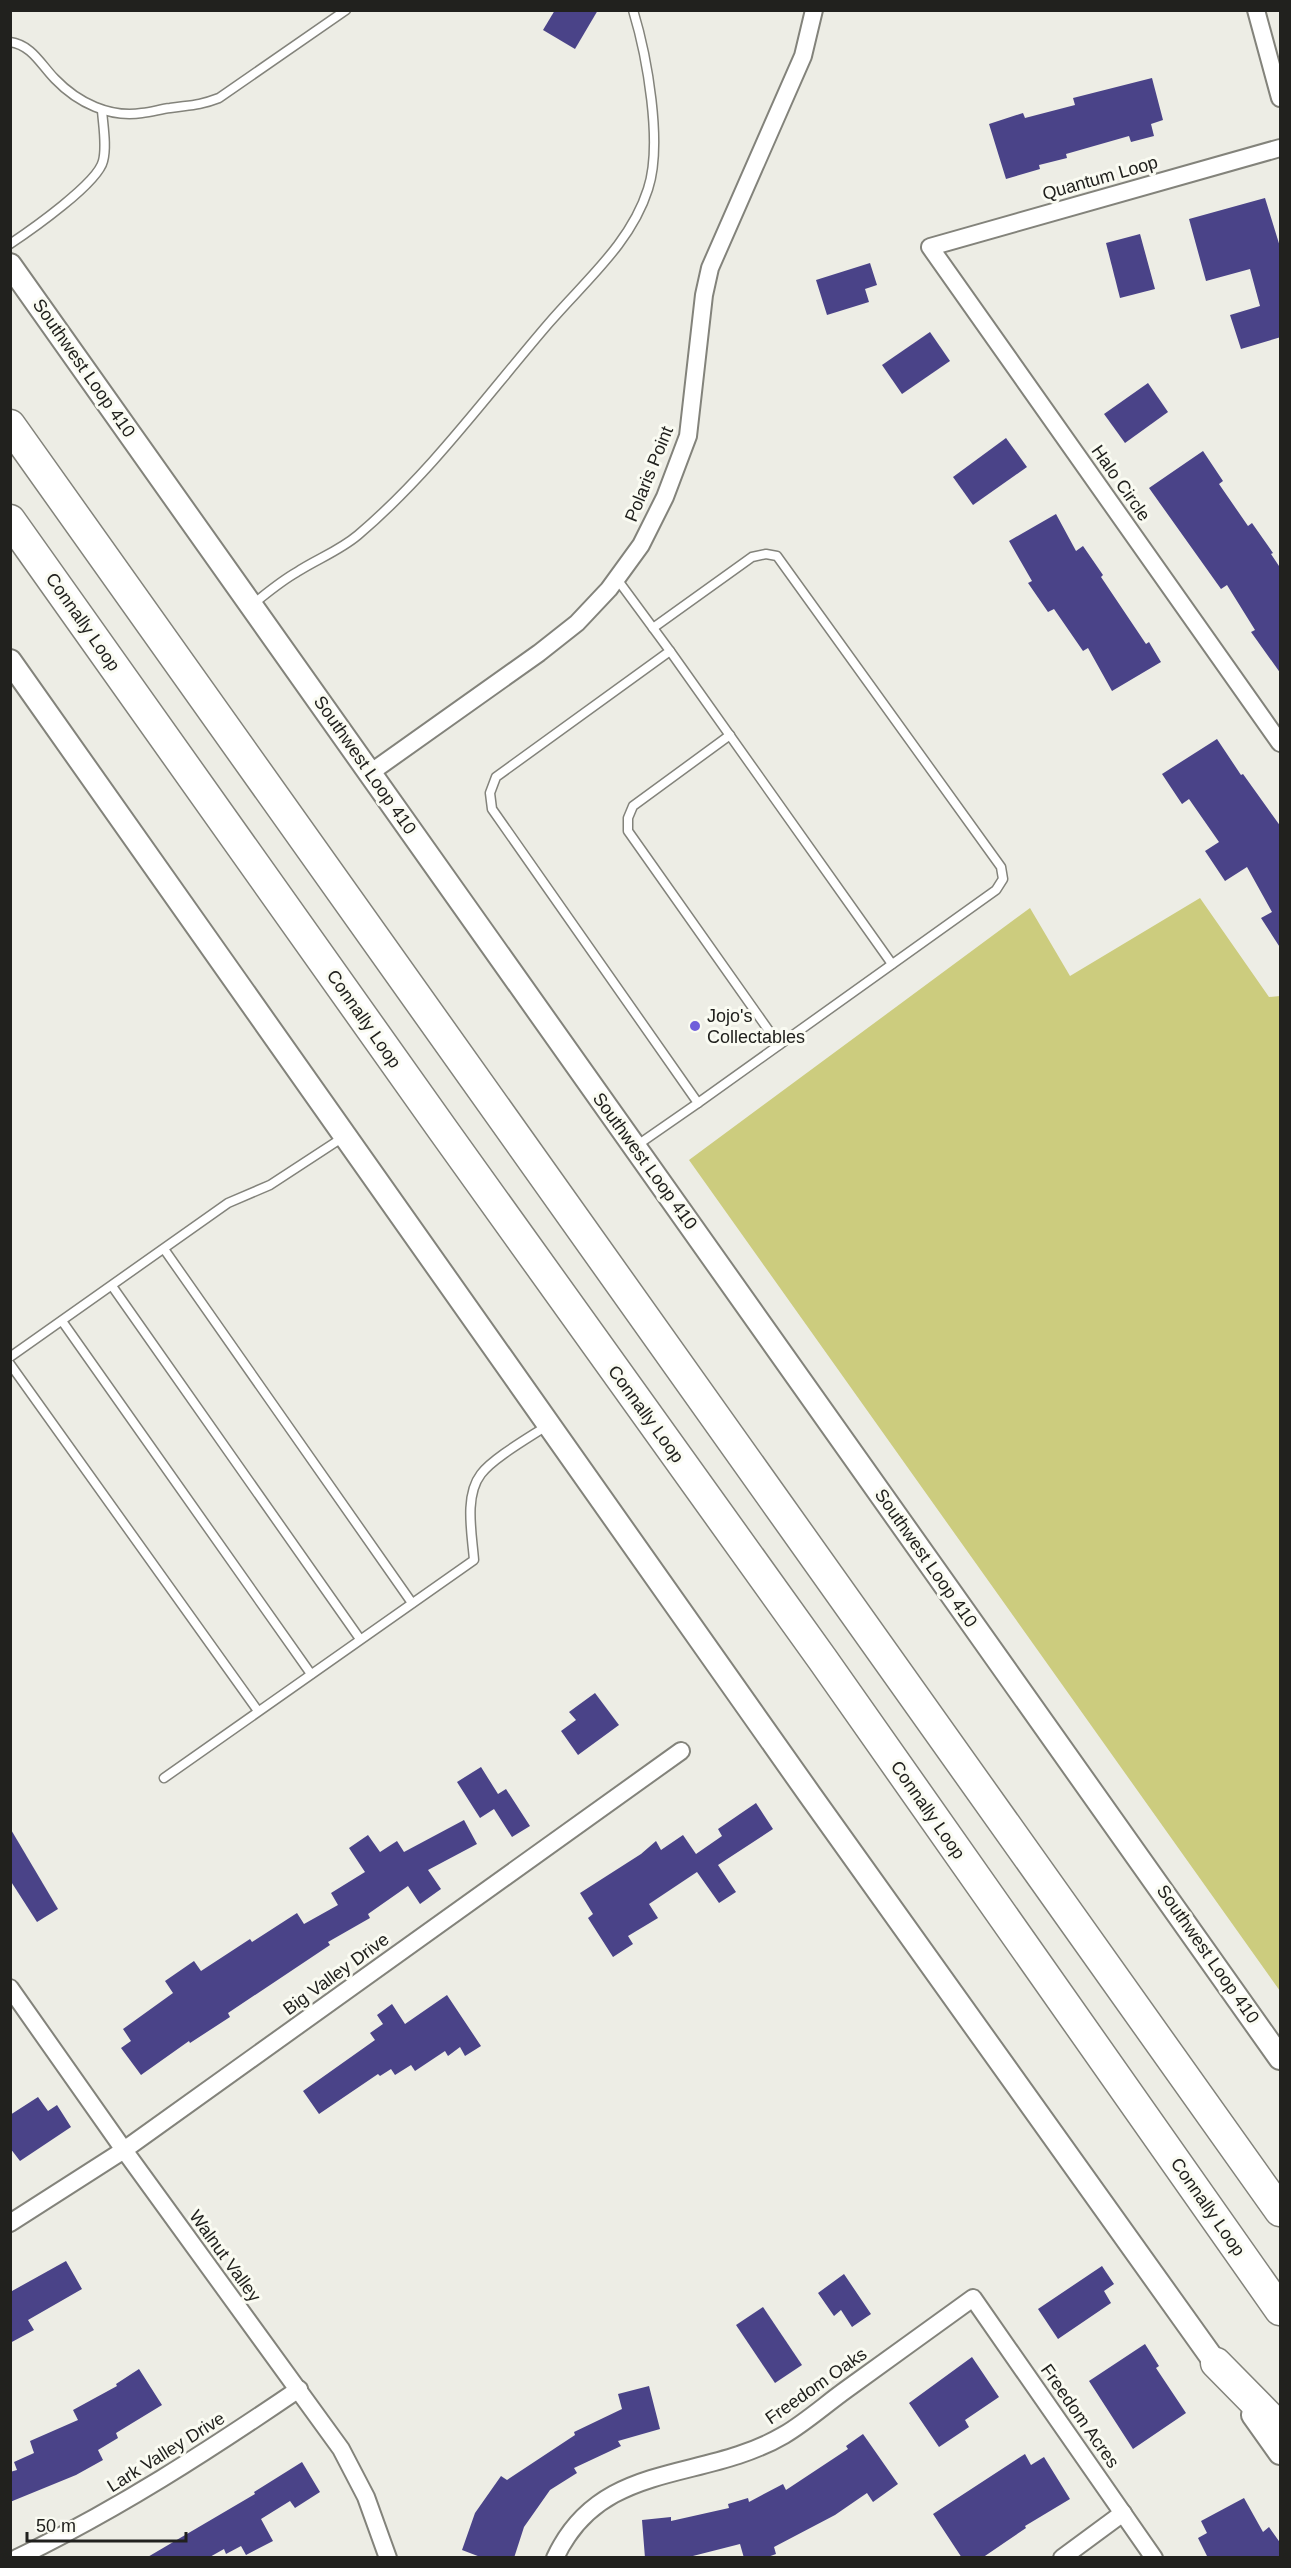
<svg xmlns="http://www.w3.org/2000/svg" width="1291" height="2568" font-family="Arial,sans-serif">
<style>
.green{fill:#cccc7e}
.building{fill:#4a4388}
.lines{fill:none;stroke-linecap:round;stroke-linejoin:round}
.lane-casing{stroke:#83837b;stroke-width:11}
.street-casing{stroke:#83837b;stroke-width:20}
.secondary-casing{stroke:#83837b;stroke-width:26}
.highway-casing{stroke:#83837b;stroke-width:33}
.lane{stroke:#fff;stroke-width:8}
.street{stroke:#fff;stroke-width:16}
.secondary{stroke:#fff;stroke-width:22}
.highway{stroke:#fff;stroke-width:30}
.poi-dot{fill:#7060da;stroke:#fafbf2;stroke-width:2}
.labels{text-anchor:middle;stroke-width:6;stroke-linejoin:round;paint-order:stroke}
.street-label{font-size:18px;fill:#21211e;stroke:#fafbf2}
.poi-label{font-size:18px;fill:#21211e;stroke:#fafbf2;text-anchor:start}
</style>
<rect width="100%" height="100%" fill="#edede5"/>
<!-- green -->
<path class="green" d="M1200,898L1269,997L1280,996V1991L689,1160L1030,908L1070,976Z"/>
<!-- building -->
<g class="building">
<path d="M555,10H598L575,49L543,30Z"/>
<path d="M1152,78L1163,120L1151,124L1154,136L1131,142L1129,136L1066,154L1067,158L1039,165L1040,169L1006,179L989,124L1023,113L1025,118L1075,105L1073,98Z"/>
<path d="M1265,198L1281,250V337L1241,349L1230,315L1260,306L1250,269L1206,281L1189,219Z"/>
<path d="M1140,234L1155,289L1120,298L1106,243Z"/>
<path d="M870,263L877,285L865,289L869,302L827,315L816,280Z"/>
<path d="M930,332L950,361L902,394L882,365Z"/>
<path d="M1148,383L1168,412L1125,443L1104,414Z"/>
<path d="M1006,438L1027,467L973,505L953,477Z"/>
<path d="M1203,451L1223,481L1219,484L1248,526L1252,523L1273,553L1271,554L1281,569V674L1251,632L1255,630L1227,585L1221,589L1149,488Z"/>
<path d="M1056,514L1076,551L1083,546L1103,575L1101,577L1146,644L1149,642L1161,662L1112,691L1088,648L1083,651L1054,609L1048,612L1028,583L1032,581L1009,541Z"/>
<path d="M1217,739L1241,775L1243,774L1281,827V949L1261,918L1272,912L1247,867L1225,881L1205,851L1219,842L1189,799L1182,804L1162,774Z"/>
<path d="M595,1693L619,1725L578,1755L561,1731L576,1720L569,1712Z"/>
<path d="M481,1767L498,1794L506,1789L530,1826L512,1837L494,1809L480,1818L457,1782Z"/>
<path d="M756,1803L773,1829L718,1865L736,1892L719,1903L697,1872L649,1904L658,1918L628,1936L633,1944L613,1957L588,1918L593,1914L580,1893L641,1854L656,1841L661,1850L683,1835L696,1854L722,1836L718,1829Z"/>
<path d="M464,1820L477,1844L428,1870L441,1889L420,1904L408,1886L368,1914L370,1918L328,1942L330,1945L228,2013L230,2017L190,2043L189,2041L141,2075L121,2048L131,2041L123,2029L173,1993L165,1981L194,1961L201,1971L250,1939L252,1942L297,1913L304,1924L338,1905L331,1893L365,1872L349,1848L368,1835L380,1852L397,1841L404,1852Z"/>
<path d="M10,1828L58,1909L37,1922L10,1880Z"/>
<path d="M447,1995L481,2046L465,2056L460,2047L448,2056L445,2051L415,2071L411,2065L395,2075L391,2069L380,2076L378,2074L319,2114L303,2091L375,2040L370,2033L383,2024L377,2015L392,2004L405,2024Z"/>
<path d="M38,2097L48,2111L57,2105L71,2127L20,2161L10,2148V2115Z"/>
<path d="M66,2261L82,2289L28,2320L34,2330L10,2343V2289L12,2291Z"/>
<path d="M1102,2266L1114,2284L1104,2291L1111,2303L1058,2339L1038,2309Z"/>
<path d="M844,2274L871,2314L852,2327L841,2310L834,2316L818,2293Z"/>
<path d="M763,2307L802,2365L775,2383L736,2325Z"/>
<path d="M1145,2344L1159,2366L1156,2368L1186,2413L1133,2449L1089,2381Z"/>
<path d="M972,2357L999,2397L965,2420L969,2427L939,2447L909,2403Z"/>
<path d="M139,2369L162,2405L116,2433L118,2438L98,2450L103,2460L76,2475L10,2502V2472L17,2470L14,2462L34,2453L30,2441L78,2420L73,2410L117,2386L116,2384Z"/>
<path d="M649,2386L660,2429L618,2441L621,2446L574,2468L577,2473L550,2490L524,2527L514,2558H483L462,2550L475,2513L501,2476L507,2480L575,2435L574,2432L622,2409L618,2394Z"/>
<path d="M863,2434L898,2484L873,2502L867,2493L835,2515L774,2547L776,2554L765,2558H744L740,2544L685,2558H645L642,2520L671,2517V2521L729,2508L728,2504L748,2498L749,2502L783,2484L786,2490L848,2449L846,2446Z"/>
<path d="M1025,2454L1031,2465L1044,2457L1070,2499L1025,2526L1026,2528L982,2558H962L933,2514Z"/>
<path d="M302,2462L320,2492L295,2508L290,2501L261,2519L273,2541L246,2555L241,2546L226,2554L224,2549L208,2558H146L255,2494L254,2492Z"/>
<path d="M1244,2498L1263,2532L1269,2527L1281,2544V2558H1208L1198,2538L1207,2533L1201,2521Z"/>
</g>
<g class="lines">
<!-- lane casing -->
<g class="lane-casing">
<g id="lane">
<path d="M10,42C32,45 41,65 55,79C78,103 110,118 142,113C152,112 161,109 170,108C191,105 198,106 219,98L346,10"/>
<path d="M10,244C31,230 98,183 103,161C107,146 103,125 102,110"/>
<path d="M617,579L670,651L496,777L490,793L492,809L698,1103L636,1146"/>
<path d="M253,604C267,593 281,581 297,572C317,559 339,551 358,535C431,473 487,395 549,323C585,281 631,243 648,189C663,144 647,56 633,10"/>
<path d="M653,628L752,557L766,554L777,556L1001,867L1003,879L996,890L698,1103"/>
<path d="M670,651L892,964"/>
<path d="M730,735L633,806L628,818V831L779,1045"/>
<path d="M164,1249L412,1603"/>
<path d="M112,1286L360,1639"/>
<path d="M62,1321L311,1674"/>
<path d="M10,1357L228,1203L270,1185L345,1136"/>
<path d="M10,1364L258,1711"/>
<path d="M164,1778L474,1560C472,1534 464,1496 481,1474C493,1458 530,1437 548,1425"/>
</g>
</g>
<!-- street casing -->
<g class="street-casing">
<g id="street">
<path d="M1256,10L1280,98"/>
<path d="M1280,148L930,247L1280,743"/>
<path d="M370,773L539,653L577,623L609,589L641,545L665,497L688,436L704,295L710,268L803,56L814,10"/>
<path d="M10,1988L124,2150L341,2449L366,2497L388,2558"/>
<path d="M10,2223L124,2150L681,1751"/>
<path d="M17,2558C117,2510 208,2451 299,2389"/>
<path d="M555,2558C601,2459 702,2483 784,2435C806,2422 826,2404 847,2389C889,2359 931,2328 973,2298L1154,2558"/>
<path d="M1062,2558L1123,2513"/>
</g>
</g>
<!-- secondary casing -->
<g class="secondary-casing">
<g id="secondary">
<path d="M10,265L1280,2058"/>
<path d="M10,661L810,1795L1225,2376"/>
<path d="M1253,2415L1280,2453"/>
</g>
</g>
<!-- highway casing -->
<g class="highway-casing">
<g id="highway">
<path d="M10,425L1280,2211"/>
<path d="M10,520L443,1130L823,1660L1280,2310"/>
<path d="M1216,2363L1280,2428"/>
</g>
</g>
<!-- lane -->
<use href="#lane" class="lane"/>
<!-- street -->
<use href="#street" class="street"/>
<!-- secondary -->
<use href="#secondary" class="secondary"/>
<!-- highway -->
<use href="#highway" class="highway"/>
</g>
<!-- markers -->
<circle class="poi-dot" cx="695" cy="1026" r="6"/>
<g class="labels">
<!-- street labels -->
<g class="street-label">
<text transform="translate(1100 178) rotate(-16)" y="6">Quantum Loop</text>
<text transform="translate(84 368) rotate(55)" y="6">Southwest Loop 410</text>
<text transform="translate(649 474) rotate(-68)" y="6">Polaris Point</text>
<text transform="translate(1121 483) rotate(55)" y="6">Halo Circle</text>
<text transform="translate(83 622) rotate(55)" y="6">Connally Loop</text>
<text transform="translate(365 765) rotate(55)" y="6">Southwest Loop 410</text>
<text transform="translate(364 1019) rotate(55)" y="6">Connally Loop</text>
<text transform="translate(645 1161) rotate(54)" y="6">Southwest Loop 410</text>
<text transform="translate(646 1414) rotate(54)" y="6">Connally Loop</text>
<text transform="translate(926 1558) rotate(55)" y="6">Southwest Loop 410</text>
<text transform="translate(928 1810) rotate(55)" y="6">Connally Loop</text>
<text transform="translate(1208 1954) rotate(55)" y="6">Southwest Loop 410</text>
<text transform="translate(336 1974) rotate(-36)" y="6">Big Valley Drive</text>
<text transform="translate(1208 2207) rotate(55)" y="6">Connally Loop</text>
<text transform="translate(225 2256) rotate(54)" y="6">Walnut Valley</text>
<text transform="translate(816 2386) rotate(-35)" y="6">Freedom Oaks</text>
<text transform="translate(1080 2416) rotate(55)" y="6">Freedom Acres</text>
<text transform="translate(166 2452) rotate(-32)" y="6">Lark Valley Drive</text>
</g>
<!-- poi labels -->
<g class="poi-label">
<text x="707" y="1022">Jojo's<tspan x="707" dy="21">Collectables</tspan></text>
</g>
</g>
<!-- border -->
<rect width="1291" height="2568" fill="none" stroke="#21211e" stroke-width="24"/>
<!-- scale -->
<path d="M27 2532v9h159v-9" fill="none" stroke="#21211e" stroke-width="3"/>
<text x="36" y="2532" font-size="18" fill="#21211e" stroke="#fafbf2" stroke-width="4.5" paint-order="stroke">50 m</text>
</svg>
